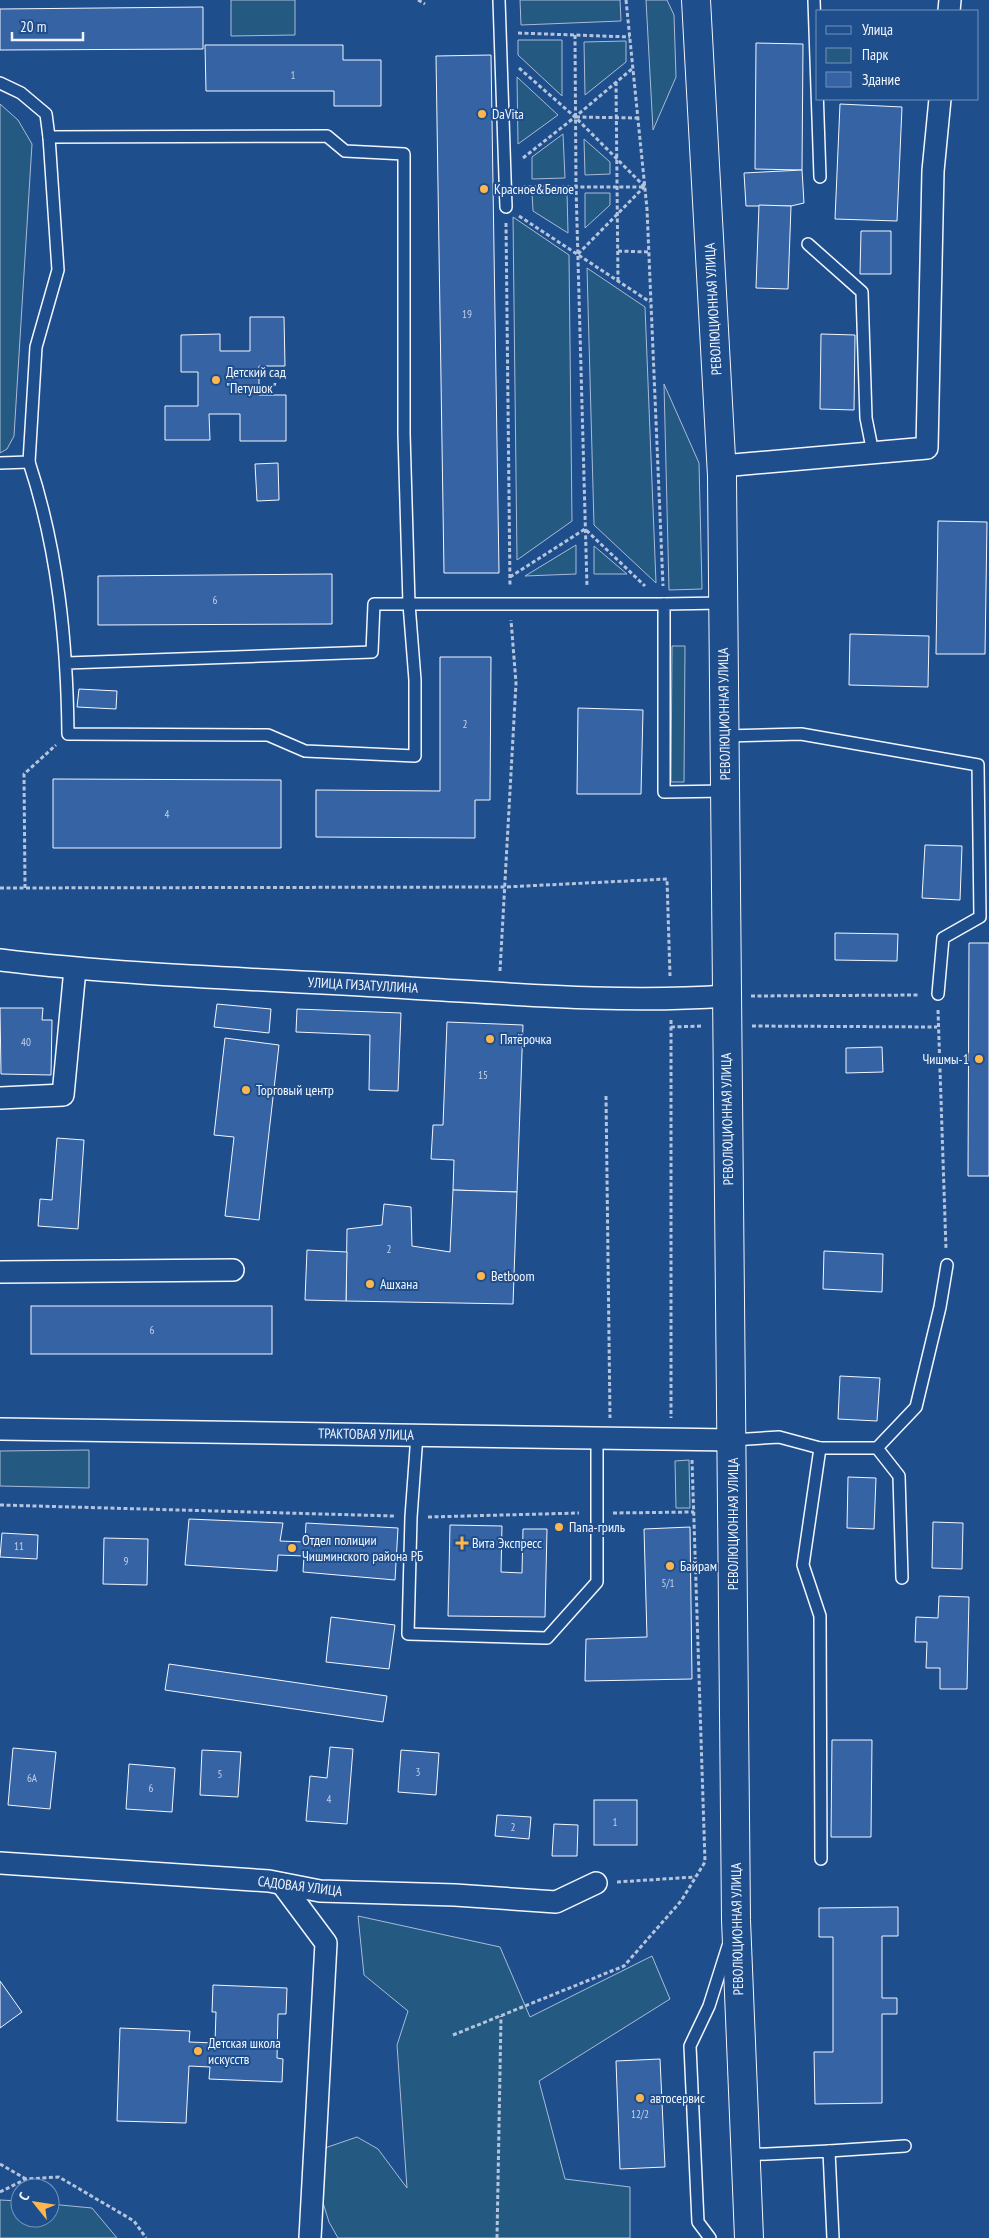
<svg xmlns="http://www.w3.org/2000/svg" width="989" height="2238" font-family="'PT Sans Narrow',sans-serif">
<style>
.green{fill:#245a82;stroke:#a8bbd7}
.building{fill:#3563a3;stroke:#f2f6ff}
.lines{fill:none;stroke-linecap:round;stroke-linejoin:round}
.service-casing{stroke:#f2f6ff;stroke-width:14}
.minor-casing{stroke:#f2f6ff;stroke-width:24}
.secondary-casing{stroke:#f2f6ff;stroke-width:30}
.path{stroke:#b3c4dc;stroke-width:3;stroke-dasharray:4 2.5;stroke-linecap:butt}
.service{stroke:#1f4e8c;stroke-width:11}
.minor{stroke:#1f4e8c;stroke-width:21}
.secondary{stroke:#1f4e8c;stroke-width:28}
.poi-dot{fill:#ffb74d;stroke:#1f4e8c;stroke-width:2}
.labels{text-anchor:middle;stroke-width:4;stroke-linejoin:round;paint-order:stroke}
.number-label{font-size:11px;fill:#c3d1e8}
.poi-label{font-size:14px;fill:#f2f6ff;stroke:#1f4e8c;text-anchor:start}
.street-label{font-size:14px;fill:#f2f6ff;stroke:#1f4e8c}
</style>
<rect width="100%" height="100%" fill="#1f4e8c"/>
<!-- green -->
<g class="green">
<path d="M231,0H295V35L231,36Z"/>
<path d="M520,0H620L621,21L521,25Z"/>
<path d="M646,0H667L674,15L676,77L653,130Z"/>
<path d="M518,40H562V96L518,55Z"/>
<path d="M626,41V62L585,95L584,42Z"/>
<path d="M517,77L558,115L518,144Z"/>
<path d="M0,104L18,120L32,144L14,436L7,449L0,453Z"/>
<path d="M563,134L565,178L532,179V157Z"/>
<path d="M584,139L610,162V174L585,175Z"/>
<path d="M567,192L568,233L533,211L532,193Z"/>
<path d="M585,193H610V205L585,228Z"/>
<path d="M513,217L569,255L572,521L517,560Z"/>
<path d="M587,268L645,307L656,583L594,525Z"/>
<path d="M664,384L699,463L702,589L669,590Z"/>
<path d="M576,545V574L525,576Z"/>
<path d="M594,546L627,574H594Z"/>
<path d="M672,646H685L684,782H671Z"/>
<path d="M89,1450V1488L0,1486V1451Z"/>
<path d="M689,1460L690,1508H676L675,1461Z"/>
<path d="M358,1916L500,1947L530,2017L652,1956L670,1999L539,2081L565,2179L630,2187V2238H338L329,2222L318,2187L322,2149L357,2137L378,2149L407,2188L397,2045L408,2011L364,1975Z"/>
<path d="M0,2200L20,2201V2218H50V2204L92,2208L117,2238H0Z"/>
</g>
<!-- building -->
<g class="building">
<path d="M203,7V49L0,50V9Z"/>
<path d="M756,43L803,44L802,170L755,169Z"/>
<path d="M205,45H343V60H381V106H334V91H206Z"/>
<path d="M491,55L499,573H444L436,56Z"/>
<path d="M840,104L902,107L897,221L835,219Z"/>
<path d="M802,170L804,203L791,206H746L744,173Z"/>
<path d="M759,205L791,206L788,289L756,288Z"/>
<path d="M861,231H891V274H860Z"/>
<path d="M250,317H284L285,366H259V395H286V441H240V414H209L210,440H165V406H198V372H181V335L220,334V351H250Z"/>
<path d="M821,334L855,335L854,410L820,409Z"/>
<path d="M278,463L279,500L257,501L255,464Z"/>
<path d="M938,521L987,522L985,654H936Z"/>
<path d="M332,574V624L98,625V576Z"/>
<path d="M850,634L929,636L928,687L849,685Z"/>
<path d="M440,657H491L490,800H475V838L316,837V790L440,791Z"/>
<path d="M79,689L117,691L116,709L77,707Z"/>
<path d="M578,708L643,710L641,794H577Z"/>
<path d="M53,779L281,780V848H53Z"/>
<path d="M925,845L962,846L960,900L922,898Z"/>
<path d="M835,933L898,934L897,961L835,960Z"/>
<path d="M969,943H989V1176H968Z"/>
<path d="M217,1004L271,1009L269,1033L214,1027Z"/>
<path d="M0,1008H43L42,1020H52L51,1075L1,1074Z"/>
<path d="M297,1009L401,1013L398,1091L369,1090L370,1035L296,1032Z"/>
<path d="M447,1022L523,1025L517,1192L453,1190L454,1160L431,1159L433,1125H443Z"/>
<path d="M225,1038L279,1045L259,1220L225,1216L234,1137L214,1135Z"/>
<path d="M882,1047L883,1072L846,1073V1048Z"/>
<path d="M57,1138L84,1140L78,1229L38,1226L40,1199L52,1200Z"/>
<path d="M453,1190L517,1192L513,1304L346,1301L347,1229L382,1225L384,1204L411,1207L412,1246L450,1252Z"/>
<path d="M307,1250L347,1252L346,1301L305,1300Z"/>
<path d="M824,1251L883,1254L882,1292L823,1289Z"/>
<rect x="31" y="1306" width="241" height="48"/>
<path d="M840,1376L880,1378L877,1421L838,1419Z"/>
<path d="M848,1477L876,1478L874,1529L847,1528Z"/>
<path d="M189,1519L283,1523L280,1541L305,1542L306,1523L398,1528L395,1580L303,1572L304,1556L278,1555L277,1571L185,1565Z"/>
<path d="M933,1522L963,1523L962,1569L932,1568Z"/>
<path d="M450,1525L502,1526L501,1572L522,1573L523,1529H547L545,1617L448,1616Z"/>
<path d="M690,1527L692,1679L585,1681L586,1639L647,1637L644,1529Z"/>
<path d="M2,1533L38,1535L37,1559L0,1557Z"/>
<path d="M104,1538L148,1539L147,1585L103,1584Z"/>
<path d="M939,1596L969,1597L967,1689H940V1668H926L927,1642H915L916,1617L938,1618Z"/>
<path d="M331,1617L395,1625L389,1669L326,1662Z"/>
<path d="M169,1664L387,1696L383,1722L165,1690Z"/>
<path d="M832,1740H872L871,1837H831Z"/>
<path d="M330,1747L353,1749L347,1824L306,1821L310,1776L327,1778Z"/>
<path d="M13,1748L56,1752L50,1809L8,1805Z"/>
<path d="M202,1750L241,1752L238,1797L200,1795Z"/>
<path d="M401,1750L439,1753L436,1795L398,1792Z"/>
<path d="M129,1764L175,1768L172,1812L126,1809Z"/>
<rect x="594" y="1800" width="43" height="45"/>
<path d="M497,1815L531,1817L529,1839L495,1836Z"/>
<path d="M554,1824L578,1825L577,1856H552Z"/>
<path d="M898,1907V1936H882V1998H897V2014H882V2103L815,2104L814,2052H833V1937H819V1908Z"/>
<path d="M0,1981L22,2012L0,2028Z"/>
<path d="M213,1985L287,1988L286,2014H278L277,2058L283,2059L282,2082L209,2079L210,2067L189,2066L186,2123L117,2121L120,2028L190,2031L189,2042L215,2043L216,2012H212Z"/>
<path d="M660,2059L665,2167L620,2169L616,2061Z"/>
</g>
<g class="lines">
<!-- service casing -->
<g class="service-casing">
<g id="service">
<path d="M499,0L506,207"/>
<path d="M814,0L820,177"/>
<path d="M0,83L21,93L46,114L49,137"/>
<path d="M808,244L862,292L866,418L873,453"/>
<path d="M29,462C58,550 67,642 68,734L268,735L305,751L415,756V680L409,604H374L372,652L67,663"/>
<path d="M0,463L29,462L36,347L58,270L49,137L327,136L345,151L404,154V434L409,604H664"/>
<path d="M722,603L664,604V792L726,791"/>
<path d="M725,736L801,734L978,765L980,917L943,938L938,994"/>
<path d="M417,1435L411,1517L408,1634L547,1638L597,1582V1438"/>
<path d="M732,1440L779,1437L820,1448H877L899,1476L902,1578"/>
<path d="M820,1448L803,1565L820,1616L821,1859"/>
<path d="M877,1448L916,1407L940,1307L947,1265"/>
<path d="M829,2151L905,2146"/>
<path d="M745,2155L829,2151L833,2238"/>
<path d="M710,2238L698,2222L690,2046L709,2006L728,1946"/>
</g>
</g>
<!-- minor casing -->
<g class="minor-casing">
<g id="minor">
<path d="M949,11L950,0"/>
<path d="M722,466L927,448L933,171L940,99"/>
<path d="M0,960C130,976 262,979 393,987C503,993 616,1004 726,996"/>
<path d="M0,1098L63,1095L75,969"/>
<path d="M0,1272L233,1270"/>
<path d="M0,1429L732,1440"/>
<path d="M0,1863L269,1881L320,1891L455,1895L556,1902L596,1883"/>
<path d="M282,1884L326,1943L310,2238"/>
</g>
</g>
<!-- secondary casing -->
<g class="secondary-casing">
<path id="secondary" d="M696,0L722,476L736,1920L749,2238"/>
</g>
<!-- path -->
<g class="path">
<path d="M418,0L425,4"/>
<path d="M626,0L647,209L663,586"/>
<path d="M518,33L630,37"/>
<path d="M575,35L576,187L587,587"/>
<path d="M519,68L575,117L645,187H522"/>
<path d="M616,82L618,281"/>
<path d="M576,117L638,118"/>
<path d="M523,158L575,117L633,68"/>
<path d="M519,216L650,302"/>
<path d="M506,223L510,586"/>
<path d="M618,251L649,252"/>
<path d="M578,254L644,187"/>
<path d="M510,577L585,529L645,586"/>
<path d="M0,888L505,887L667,879L670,976"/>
<path d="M25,888L24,774L56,745"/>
<path d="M500,971L516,683L511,620"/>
<path d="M751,996L920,995"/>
<path d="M938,1010L946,1249"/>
<path d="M671,1020V1418"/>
<path d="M752,1026L937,1027"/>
<path d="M671,1027L703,1026"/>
<path d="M606,1096L610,1418"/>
<path d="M0,1505L394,1516"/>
<path d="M613,1513L694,1512"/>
<path d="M428,1517L579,1513"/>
<path d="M617,1882L695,1877"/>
<path d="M453,2035L624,1966L681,1901L705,1862L692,1460"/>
<path d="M0,2164L26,2179"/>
<path d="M0,2192L26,2179L59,2177L134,2221L146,2238"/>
<path d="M497,2238L501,2016"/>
</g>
<!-- service -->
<use href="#service" class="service"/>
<!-- minor -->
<use href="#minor" class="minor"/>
<!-- secondary -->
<use href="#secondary" class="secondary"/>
</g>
<!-- markers -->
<g class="poi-dot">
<circle cx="482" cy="114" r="5"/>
<circle cx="484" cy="189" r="5"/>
<circle cx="216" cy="380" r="5"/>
<circle cx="490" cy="1039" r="5"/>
<circle cx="979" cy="1059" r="5"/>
<circle cx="246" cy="1090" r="5"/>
<circle cx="481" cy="1276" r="5"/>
<circle cx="370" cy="1284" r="5"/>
<circle cx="559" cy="1527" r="5"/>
<path d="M459.5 1535.5h5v5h5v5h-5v5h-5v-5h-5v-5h5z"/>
<circle cx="292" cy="1548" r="5"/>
<circle cx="670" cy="1566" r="5"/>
<circle cx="198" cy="2051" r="5"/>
<circle cx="640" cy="2098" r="5"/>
</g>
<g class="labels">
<!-- number labels -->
<g class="number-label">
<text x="293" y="79">1</text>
<text x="467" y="318">19</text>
<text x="215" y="604">6</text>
<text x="465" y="728">2</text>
<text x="167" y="818">4</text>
<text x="26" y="1046">40</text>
<text x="483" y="1079">15</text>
<text x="389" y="1253">2</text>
<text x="152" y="1334">6</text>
<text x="19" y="1550">11</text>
<text x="126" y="1565">9</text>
<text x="668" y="1587">5/1</text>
<text x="418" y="1776">3</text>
<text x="220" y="1778">5</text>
<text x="32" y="1782">6А</text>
<text x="151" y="1792">6</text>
<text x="329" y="1803">4</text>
<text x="615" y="1826">1</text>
<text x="513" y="1831">2</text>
<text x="640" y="2118">12/2</text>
</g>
<!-- poi labels -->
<g class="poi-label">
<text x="492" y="119">DaVita</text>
<text x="494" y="194">Красное&amp;Белое</text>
<text x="226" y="377">Детский сад<tspan x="226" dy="16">"Петушок"</tspan></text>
<text x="500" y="1044">Пятёрочка</text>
<text x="969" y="1064" text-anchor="end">Чишмы-1</text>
<text x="256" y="1095">Торговый центр</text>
<text x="491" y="1281">Betboom</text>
<text x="380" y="1289">Ашхана</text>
<text x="569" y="1532">Папа-гриль</text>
<text x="302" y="1545">Отдел полиции<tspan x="302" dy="16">Чишминского района РБ</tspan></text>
<text x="472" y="1548">Вита Экспресс</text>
<text x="680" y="1571">Байрам</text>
<text x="208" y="2048">Детская школа<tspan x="208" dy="16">искусств</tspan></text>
<text x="650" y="2103">автосервис</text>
</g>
<!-- street labels -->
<g class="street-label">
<text transform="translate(713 309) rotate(-93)" y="5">РЕВОЛЮЦИОННАЯ УЛИЦА</text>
<text transform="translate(724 714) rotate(-91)" y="5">РЕВОЛЮЦИОННАЯ УЛИЦА</text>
<text transform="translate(363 985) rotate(3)" y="5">УЛИЦА ГИЗАТУЛЛИНА</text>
<text transform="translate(727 1119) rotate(-91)" y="5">РЕВОЛЮЦИОННАЯ УЛИЦА</text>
<text transform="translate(366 1434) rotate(1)" y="5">ТРАКТОВАЯ УЛИЦА</text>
<text transform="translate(733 1524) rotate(-90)" y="5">РЕВОЛЮЦИОННАЯ УЛИЦА</text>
<text transform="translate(300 1886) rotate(7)" y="5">САДОВАЯ УЛИЦА</text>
<text transform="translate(737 1929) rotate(-91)" y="5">РЕВОЛЮЦИОННАЯ УЛИЦА</text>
</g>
</g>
<!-- legend -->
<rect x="816" y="10" width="162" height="90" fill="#1f4e8c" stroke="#7391ba"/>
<rect x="826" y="26" width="25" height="8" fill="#1f4e8c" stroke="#7391ba"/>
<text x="862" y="35" font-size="15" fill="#f2f6ff">Улица</text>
<rect x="826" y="48" width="25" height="15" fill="#245a82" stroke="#7391ba"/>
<text x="862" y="60" font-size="15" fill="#f2f6ff">Парк</text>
<rect x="826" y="72" width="25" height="15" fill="#3563a3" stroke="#7391ba"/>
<text x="862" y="85" font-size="15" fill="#f2f6ff">Здание</text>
<!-- north arrow -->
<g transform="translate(35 2203) rotate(300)"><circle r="24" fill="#1f4e8c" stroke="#7391ba"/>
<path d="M0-4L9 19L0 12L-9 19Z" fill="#ffb74d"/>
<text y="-8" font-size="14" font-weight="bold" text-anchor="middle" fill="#f2f6ff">С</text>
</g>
<!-- scale -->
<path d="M12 32v8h71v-8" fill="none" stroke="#f2f6ff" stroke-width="2.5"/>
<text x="20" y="32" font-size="15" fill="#f2f6ff" stroke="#1f4e8c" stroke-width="4" paint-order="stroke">20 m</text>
</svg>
